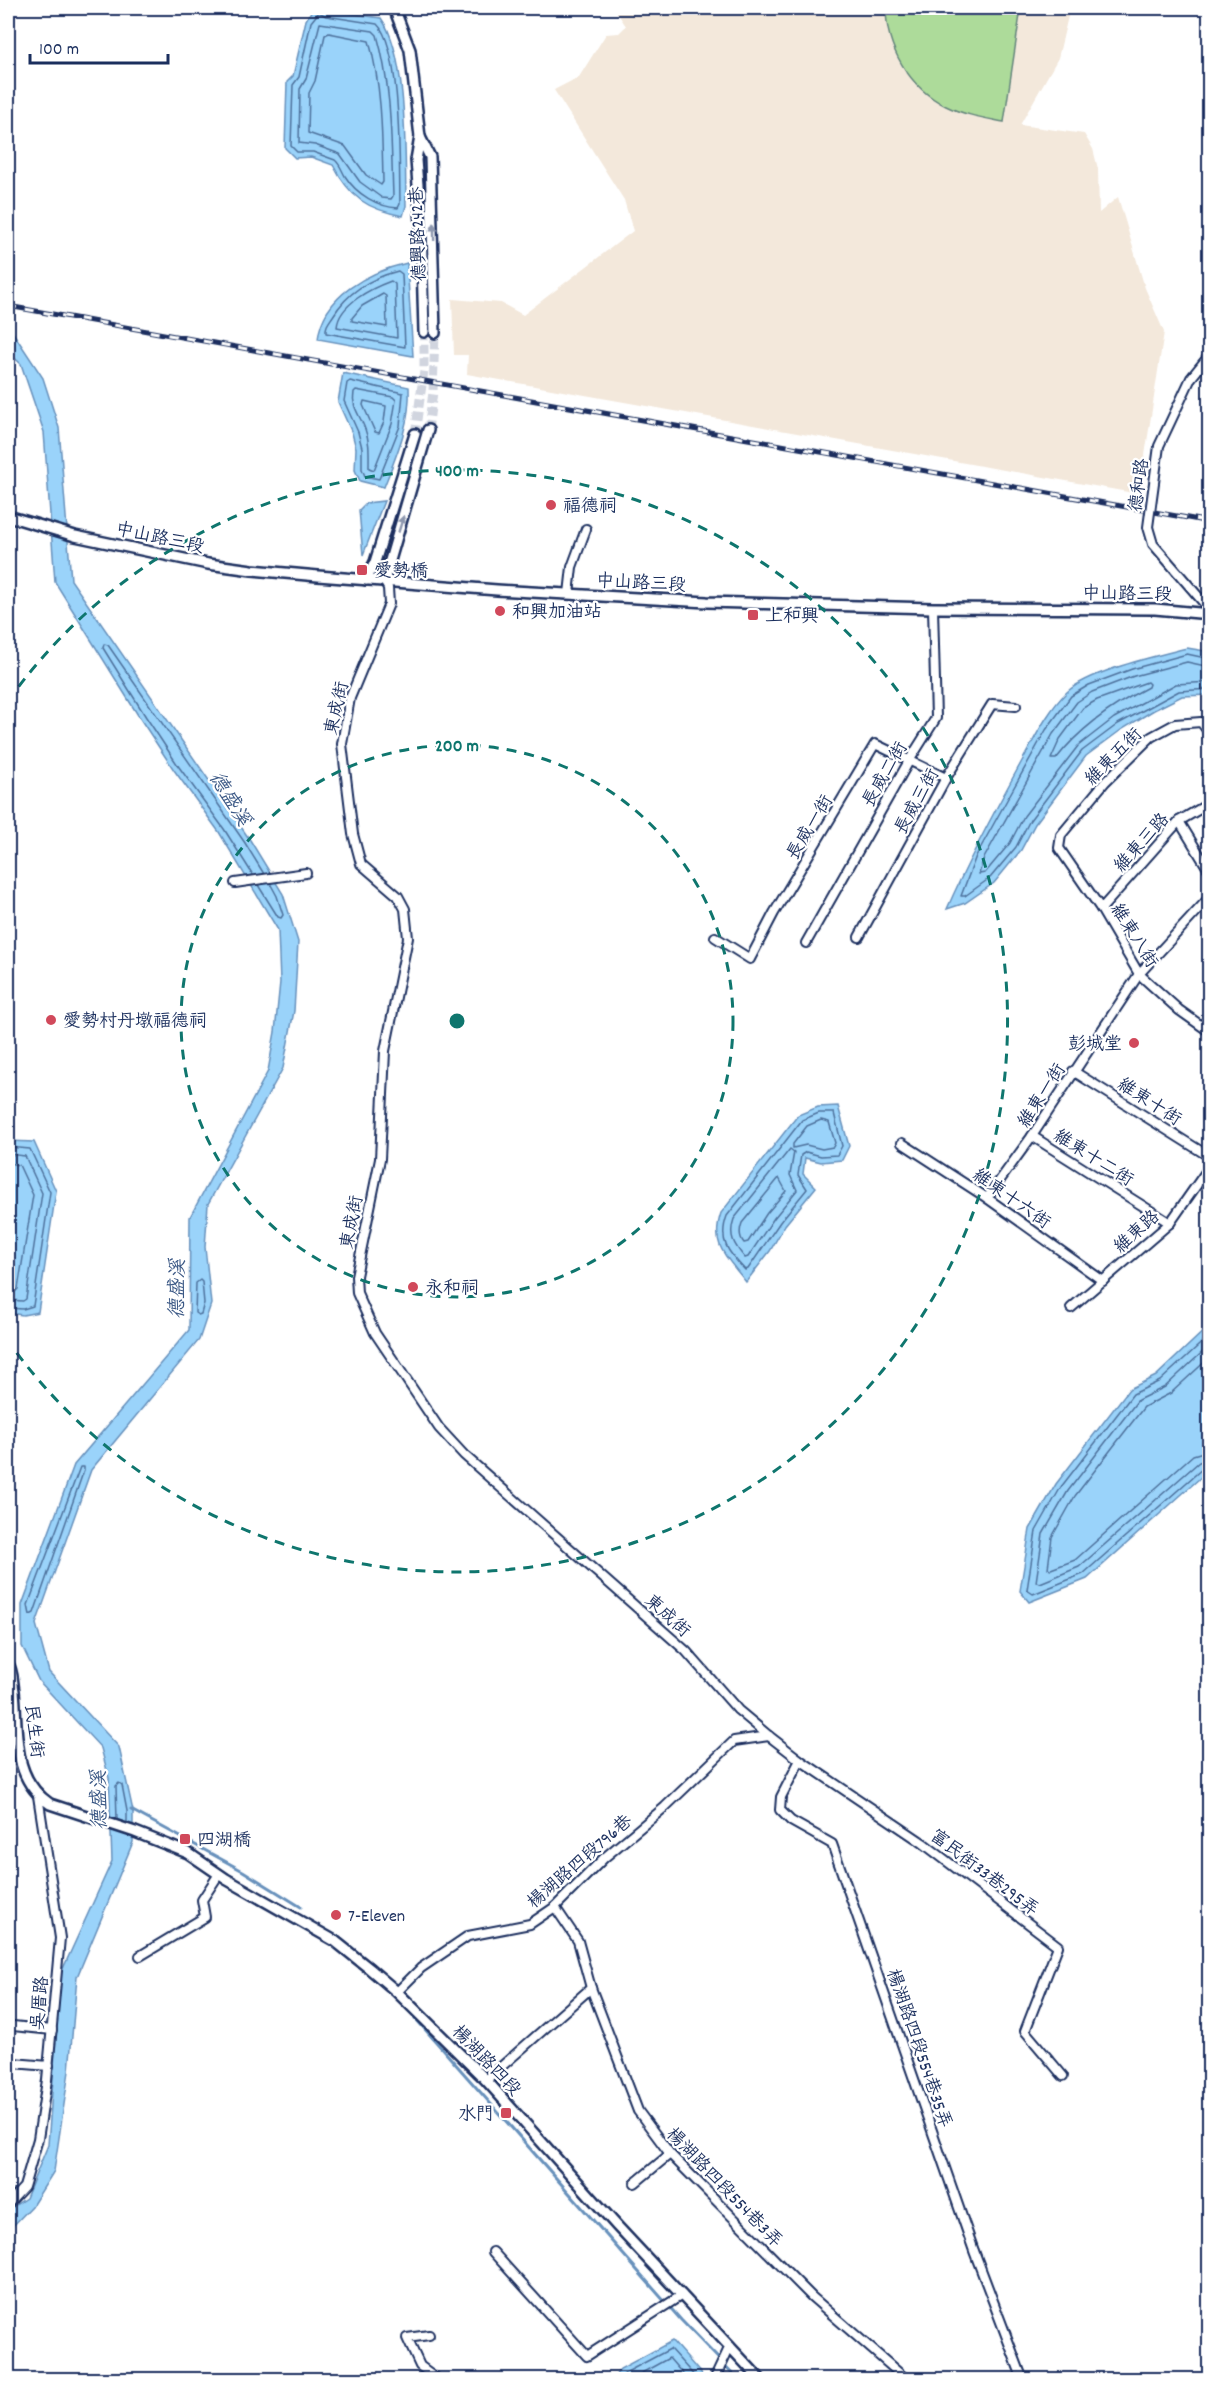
<svg xmlns="http://www.w3.org/2000/svg" width="1217" height="2387" font-family="Dekko,'LXGW WenKai TC',sans-serif">
<style>
.built{fill:#f3e8db}
.green{fill:#addb9a;stroke:#64857c;stroke-width:1.5}
.water{fill:#9ad3fa;stroke:#6791bc;stroke-width:1.5}
.lines{fill:none;stroke-linecap:round;stroke-linejoin:round}
.shore{stroke:#4e719c;stroke-width:1.5}
.stream{stroke:#6791bc;stroke-width:3}
.tertiary-tunnel{stroke:#d1d5df;stroke-width:9;stroke-dasharray:9 4.5;stroke-linecap:butt}
.minor-casing{stroke:#1b2f5e;stroke-width:12}
.tertiary-casing{stroke:#1b2f5e;stroke-width:14}
.minor{stroke:#fff;stroke-width:8}
.tertiary{stroke:#fff;stroke-width:9}
.rail-casing{stroke:#1b2f5e;stroke-width:5}
.rail{stroke:#fff;stroke-width:3;stroke-dasharray:9;stroke-linecap:butt}
.minor-bridge-casing{stroke:#1b2f5e;stroke-width:12;stroke-linecap:butt}
.minor-bridge{stroke:#fff;stroke-width:8}
.oneway{fill:#8d97ae}
.ring{fill:none;stroke:#0f766e;stroke-width:3;stroke-dasharray:10 8}
.poi-dot{fill:#d1495b;stroke:#fff;stroke-width:2}
.labels{text-anchor:middle;stroke-width:4.5;stroke-linejoin:round;paint-order:stroke}
.street-label{font-size:18px;fill:#1b2f5e;stroke:#fff}
.poi-label{font-size:18px;fill:#1b2f5e;stroke:#fff;text-anchor:start}
.water-label{font-size:20px;font-style:italic;fill:#3b5885;stroke:#fff}
.centre{fill:#0f766e;stroke:#fff;stroke-width:3}
.ring-label{font-size:18px;text-anchor:middle;font-weight:bold;fill:#0f766e;stroke:#fff;stroke-width:4.5;stroke-linejoin:round;paint-order:stroke}
</style>
<rect width="100%" height="100%" fill="#fff"/>
<filter id="ink" filterUnits="userSpaceOnUse"><feTurbulence type="fractalNoise" baseFrequency=".0167" numOctaves="2"/><feDisplacementMap in="SourceGraphic" scale="12" xChannelSelector="R" yChannelSelector="G"/><feConvolveMatrix kernelMatrix="1 2 1 2 8 2 1 2 1" color-interpolation-filters="sRGB"/></filter>
<g filter="url(#ink)">
<!-- built -->
<path class="built" d="M614,8H1070L1058,58L1020,125L1084,134L1093,149L1098,169L1099,213L1118,197L1145,288L1164,332L1139,494L467,374L468,355H454L452,299L501,303L523,315L633,231L624,200L554,90L579,77L606,34L619,33L626,26Z"/>
<!-- green -->
<path class="green" d="M886,8H1021L1004,122C984,118 964,115 946,106C909,88 886,47 886,8Z"/>
<!-- water -->
<g class="water">
<path d="M313,8L381,18C408,55 405,158 406,206L403,216C367,209 350,198 333,165L311,157L295,158L285,148L287,82L293,76L306,20Z"/>
<path d="M407,263L413,356L318,339C323,295 369,272 407,263Z"/>
<path d="M8,325L43,378L59,428L71,580L250,840L283,894L298,942L294,1011L283,1068L208,1204L205,1247L211,1304L199,1340L91,1470L36,1624L49,1672L119,1747L133,1811V1842L77,1977L69,2071L54,2171L32,2206L8,2231V2210L26,2198L48,2145L61,1973L112,1861L109,1778L101,1748L39,1681L22,1646V1605L74,1465L189,1330L190,1217L268,1071L275,1032L280,982L278,930L219,832L174,770L141,720L55,582L44,432L21,364L8,352Z"/>
<path d="M343,373L409,387C411,422 397,454 384,487L360,481L355,470L356,448L352,433L338,402Z"/>
<path d="M384,501L363,555L359,510L366,503Z"/>
<path d="M1187,648L1205,651L1209,656V695L1182,696L1154,710L1121,730L1086,756L1035,824L1021,850L994,883L965,903L947,909C969,858 995,810 1022,761C1035,738 1048,710 1067,692C1089,671 1156,656 1187,648Z"/>
<path d="M838,1106L849,1146L842,1160L821,1162L805,1158L803,1174L816,1187L785,1225L770,1251L746,1282C727,1257 710,1246 721,1213L798,1115L818,1107Z"/>
<path d="M8,1141L34,1142L56,1191L38,1312L23,1315L8,1313Z"/>
<path d="M1209,1326V1470L1087,1579L1029,1602L1020,1591L1030,1529L1056,1484L1129,1389L1156,1376Z"/>
<path d="M672,2341L704,2377L703,2379H613L620,2369Z"/>
</g>
<g class="lines">
<!-- shore -->
<g class="shore">
<path d="M319,12L326,16L377,24C402,48 399,167 400,204L398,208C378,207 356,194 345,176C342,171 340,164 335,160L313,152H297L291,146L293,85L299,77L311,22Z"/>
<path d="M320,23L373,31L377,35C392,87 391,142 393,196L391,199L382,198L360,182L340,154L315,145L299,143L300,89L306,79Z"/>
<path d="M329,33L369,41C382,86 382,135 383,182L381,185L366,175L345,146L308,133L309,93L315,81L325,35Z"/>
<path d="M398,271L402,274L405,347L326,333C325,326 329,322 333,316C347,293 371,278 398,271Z"/>
<path d="M391,281L395,284L397,338L337,327C339,304 372,288 391,281Z"/>
<path d="M383,294L386,296L387,327L352,321V318L362,306Z"/>
<path d="M350,381L403,393L400,426L379,479L365,476L362,469V448L358,432L344,401L347,383Z"/>
<path d="M356,390L393,397L396,400L392,424L374,470L369,468C369,454 370,442 365,429C360,415 351,407 354,392Z"/>
<path d="M364,401L386,406L384,422L379,433L375,432L363,405Z"/>
<path d="M1210,659L1187,654L1132,669L1089,685L1071,696L1046,730L1008,798L976,856L961,896H965L990,878L1016,847L1030,820L1082,751L1118,724L1179,691L1210,689"/>
<path d="M1210,667L1187,662L1134,676L1092,692L1077,702L1053,734L983,860L979,874L985,873L1010,843L1024,816L1078,746L1114,718L1176,684L1210,682"/>
<path d="M1147,682L1149,684L1148,687C1113,705 1080,728 1056,759H1051L1060,739L1083,708L1097,700Z"/>
<path d="M253,875L224,829L179,767L146,717L103,648L104,644L108,645L245,843L264,874"/>
<path d="M258,885L278,917L281,918L283,915L277,896L270,883"/>
<path d="M819,1113H834L842,1146L837,1155L821,1156L806,1152L801,1155L798,1175L807,1189L780,1222L748,1269L745,1270C728,1252 718,1241 727,1216L802,1120Z"/>
<path d="M821,1120L829,1122L835,1143L833,1147L822,1149L806,1145L793,1148V1144L807,1126Z"/>
<path d="M8,1147L30,1149L50,1192L33,1306L23,1309L8,1308"/>
<path d="M790,1149L794,1152L790,1175L797,1190L774,1218L748,1257L745,1258C734,1245 728,1236 734,1219Z"/>
<path d="M8,1154L25,1156L42,1193L26,1299L23,1301L8,1300"/>
<path d="M8,1163L19,1165L33,1195L18,1289L16,1291H8"/>
<path d="M779,1178L786,1191L767,1213L748,1242L744,1243C739,1237 739,1231 742,1223Z"/>
<path d="M200,1280L202,1282L204,1303L201,1314L198,1315L195,1313L196,1283Z"/>
<path d="M1210,1335L1160,1381L1133,1394L1061,1487L1036,1531L1027,1590L1033,1594L1083,1574L1203,1468L1210,1466"/>
<path d="M1210,1345L1165,1387L1138,1400L1068,1491L1043,1534L1036,1582L1040,1583L1079,1567L1199,1462L1210,1459"/>
<path d="M1210,1357L1171,1393L1144,1407L1075,1496L1052,1537L1048,1568L1051,1569L1075,1560L1193,1455L1210,1450"/>
<path d="M80,1467H84V1470L34,1613L30,1615L28,1605Z"/>
<path d="M117,1820L116,1786L119,1783L122,1785L127,1811V1823"/>
<path d="M620,2380L625,2373L670,2349L698,2380"/>
<path d="M629,2380L669,2358L688,2380"/>
</g>
<!-- stream -->
<g class="stream">
<path d="M131,1810L243,1871L301,1907"/>
<path d="M415,2018L681,2320L739,2380"/>
</g>
<!-- tertiary-tunnel -->
<g class="tertiary-tunnel">
<path d="M428,430L433,392L435,333"/>
<path d="M415,434L424,371V332"/>
</g>
<!-- minor casing -->
<g class="minor-casing">
<g id="minor">
<path d="M384,581L388,588L389,604L350,698L342,744L353,834L361,864L398,896L405,909L408,938L385,1051L380,1159L356,1276L357,1293L375,1333L439,1428L464,1455L686,1651L738,1710L769,1736L800,1760L923,1843L1058,1946L1025,2031L1063,2076"/>
<path d="M569,594L572,567L586,529"/>
<path d="M1210,734L1201,722L1175,724L1151,737L1105,782L1061,835L1059,848L1101,909L1139,974L1179,1010L1210,1032"/>
<path d="M1179,821L1210,872"/>
<path d="M235,883L306,873"/>
<path d="M1101,909L1179,821L1210,803"/>
<path d="M715,937L750,959L774,913L875,744L946,778"/>
<path d="M859,937L946,778L992,704L1016,706"/>
<path d="M806,943L909,761L936,718L933,608"/>
<path d="M1073,1071L1210,1157"/>
<path d="M1032,1136L1170,1223"/>
<path d="M902,1143L987,1198L1103,1281"/>
<path d="M987,1198L1032,1136L1139,974L1210,897"/>
<path d="M1071,1308L1170,1223L1210,1166"/>
<path d="M800,1760L781,1797L780,1810L791,1821L832,1844L974,2251L1023,2380"/>
<path d="M555,1907L578,1941L591,1988L638,2111L670,2154L812,2297L907,2380"/>
<path d="M140,1956L205,1917L202,1900L219,1874"/>
<path d="M397,1992L421,1968L468,1936L530,1924L555,1907L604,1858L665,1807L734,1741L769,1736"/>
<path d="M13,2026L52,2030"/>
<path d="M13,2063L49,2066"/>
<path d="M486,2080L591,1988"/>
<path d="M635,2183L670,2154"/>
<path d="M8,2204L24,2187L38,2139L47,2080L60,1938L38,1796"/>
<path d="M493,2252L587,2356L682,2295"/>
<path d="M429,2335L407,2338L420,2366L439,2380"/>
<path d="M714,2380L730,2346"/>
</g>
</g>
<!-- tertiary casing -->
<g class="tertiary-casing">
<g id="tertiary">
<path d="M394,8L410,50L420,137L416,160L421,223L424,332"/>
<path d="M420,137L430,157L435,333"/>
<path d="M8,516L75,536L208,564L252,570L318,576L497,590L707,602L933,608L1155,609L1210,614"/>
<path d="M366,580L375,562L415,434"/>
<path d="M384,581L428,430"/>
<path d="M8,1664C13,1671 12,1682 14,1691C18,1732 11,1778 50,1804L135,1832L188,1853L226,1879L335,1941L370,1969L397,1992L486,2080L617,2226L761,2380"/>
</g>
</g>
<!-- minor -->
<use href="#minor" class="minor"/>
<!-- tertiary -->
<use href="#tertiary" class="tertiary"/>
<!-- rail casing -->
<g class="rail-casing">
<path id="rail" d="M8,306L1210,522"/>
</g>
<!-- rail -->
<use href="#rail" class="rail"/>
<!-- minor-bridge casing -->
<g class="minor-bridge-casing">
<path id="minor-bridge" d="M1208,357L1191,378L1159,446L1148,527L1153,544L1210,610"/>
</g>
<!-- minor-bridge -->
<use href="#minor-bridge" class="minor-bridge"/>
</g>
<!-- one-way arrows -->
<defs><path id="oneway-solid" d="M-6-.8H1V-3.2L6.5 0L1 3.2V.8H-6Z" transform="scale(1.5)"/></defs>
<g class="oneway">
<use href="#oneway-solid" transform="translate(434 232) rotate(-91)"/>
<use href="#oneway-solid" transform="translate(401 524) rotate(-73)"/>
</g>
</g>
<!-- distance rings -->
<g class="ring">
<circle cx="457" cy="1021" r="276"/>
<path d="M8 701A551 551 0 1 1 8 1341"/>
</g>
<!-- markers -->
<g class="poi-dot">
<circle cx="551" cy="505" r="6"/>
<rect x="356" y="564" width="12" height="12" rx="3"/>
<circle cx="500" cy="611" r="6"/>
<rect x="747" y="609" width="12" height="12" rx="3"/>
<circle cx="51" cy="1020" r="6"/>
<circle cx="1134" cy="1043" r="6"/>
<circle cx="413" cy="1287" r="6"/>
<rect x="179" y="1833" width="12" height="12" rx="3"/>
<circle cx="336" cy="1915" r="6"/>
<rect x="500" y="2107" width="12" height="12" rx="3"/>
</g>
<g class="labels">
<!-- street labels -->
<g class="street-label">
<text transform="translate(417 234) rotate(-92)" y="6">德興路242巷</text>
<text transform="translate(1138 485) rotate(-82)" y="6">德和路</text>
<text transform="translate(160 537) rotate(12)" y="6">中山路三段</text>
<text transform="translate(641 582) rotate(3)" y="6">中山路三段</text>
<text transform="translate(1127 593) rotate(1)" y="6">中山路三段</text>
<text transform="translate(336 708) rotate(-77)" y="6">東成街</text>
<text transform="translate(1113 756) rotate(-45)" y="6">維東五街</text>
<text transform="translate(884 774) rotate(-60)" y="6">長威二街</text>
<text transform="translate(916 801) rotate(-61)" y="6">長威三街</text>
<text transform="translate(809 827) rotate(-59)" y="6">長威一街</text>
<text transform="translate(1141 842) rotate(-48)" y="6">維東三路</text>
<text transform="translate(1135 935) rotate(58)" y="6">維東八街</text>
<text transform="translate(1041 1095) rotate(-57)" y="6">維東一街</text>
<text transform="translate(1150 1101) rotate(33)" y="6">維東十街</text>
<text transform="translate(1094 1157) rotate(32)" y="6">維東十二街</text>
<text transform="translate(1012 1198) rotate(35)" y="6">維東十六街</text>
<text transform="translate(351 1222) rotate(-79)" y="6">東成街</text>
<text transform="translate(1136 1231) rotate(-42)" y="6">維東路</text>
<text transform="translate(668 1615) rotate(42)" y="6">東成街</text>
<text transform="translate(35 1731) rotate(83)" y="6">民生街</text>
<text transform="translate(579 1861) rotate(-41)" y="6">楊湖路四段796巷</text>
<text transform="translate(985 1872) rotate(37)" y="6">富民街33巷295弄</text>
<text transform="translate(39 2003) rotate(-85)" y="6">吳厝路</text>
<text transform="translate(920 2048) rotate(71)" y="6">楊湖路四段554巷35弄</text>
<text transform="translate(487 2060) rotate(46)" y="6">楊湖路四段</text>
<text transform="translate(725 2187) rotate(46)" y="6">楊湖路四段554巷3弄</text>
</g>
<!-- poi labels -->
<g class="poi-label">
<text x="563" y="511">福德祠</text>
<text x="374" y="576">愛勢橋</text>
<text x="512" y="617">和興加油站</text>
<text x="765" y="621">上和興</text>
<text x="63" y="1026">愛勢村丹墩福德祠</text>
<text x="1122" y="1049" text-anchor="end">彭城堂</text>
<text x="425" y="1293">永和祠</text>
<text x="197" y="1845">四湖橋</text>
<text x="348" y="1921">7-Eleven</text>
<text x="494" y="2119" text-anchor="end">水門</text>
</g>
<!-- water labels -->
<g class="water-label">
<text transform="translate(231 798) rotate(58)" y="7">德盛溪</text>
<text transform="translate(176 1289) rotate(-89)" y="7">德盛溪</text>
<text transform="translate(98 1800) rotate(-91)" y="7">德盛溪</text>
</g>
</g>
<circle cx="457" cy="1021" r="9" class="centre"/>
<g class="ring-label">
<text x="457" y="476">400 m</text>
<text x="457" y="751">200 m</text>
</g>
<!-- margin -->
<rect width="1217" height="2387" fill="none" stroke="#fff" stroke-width="30"/>
<rect x="15" y="15" width="1187" height="2357" fill="none" stroke="#1b2f5e" stroke-width="2" filter="url(#ink)"/>
<!-- scale -->
<path d="M30 54v9h138v-9" fill="none" stroke="#1b2f5e" stroke-width="3"/>
<text x="39" y="54" font-size="18" fill="#1b2f5e" stroke="#ffffff" stroke-width="4.5" paint-order="stroke">100 m</text>
</svg>
